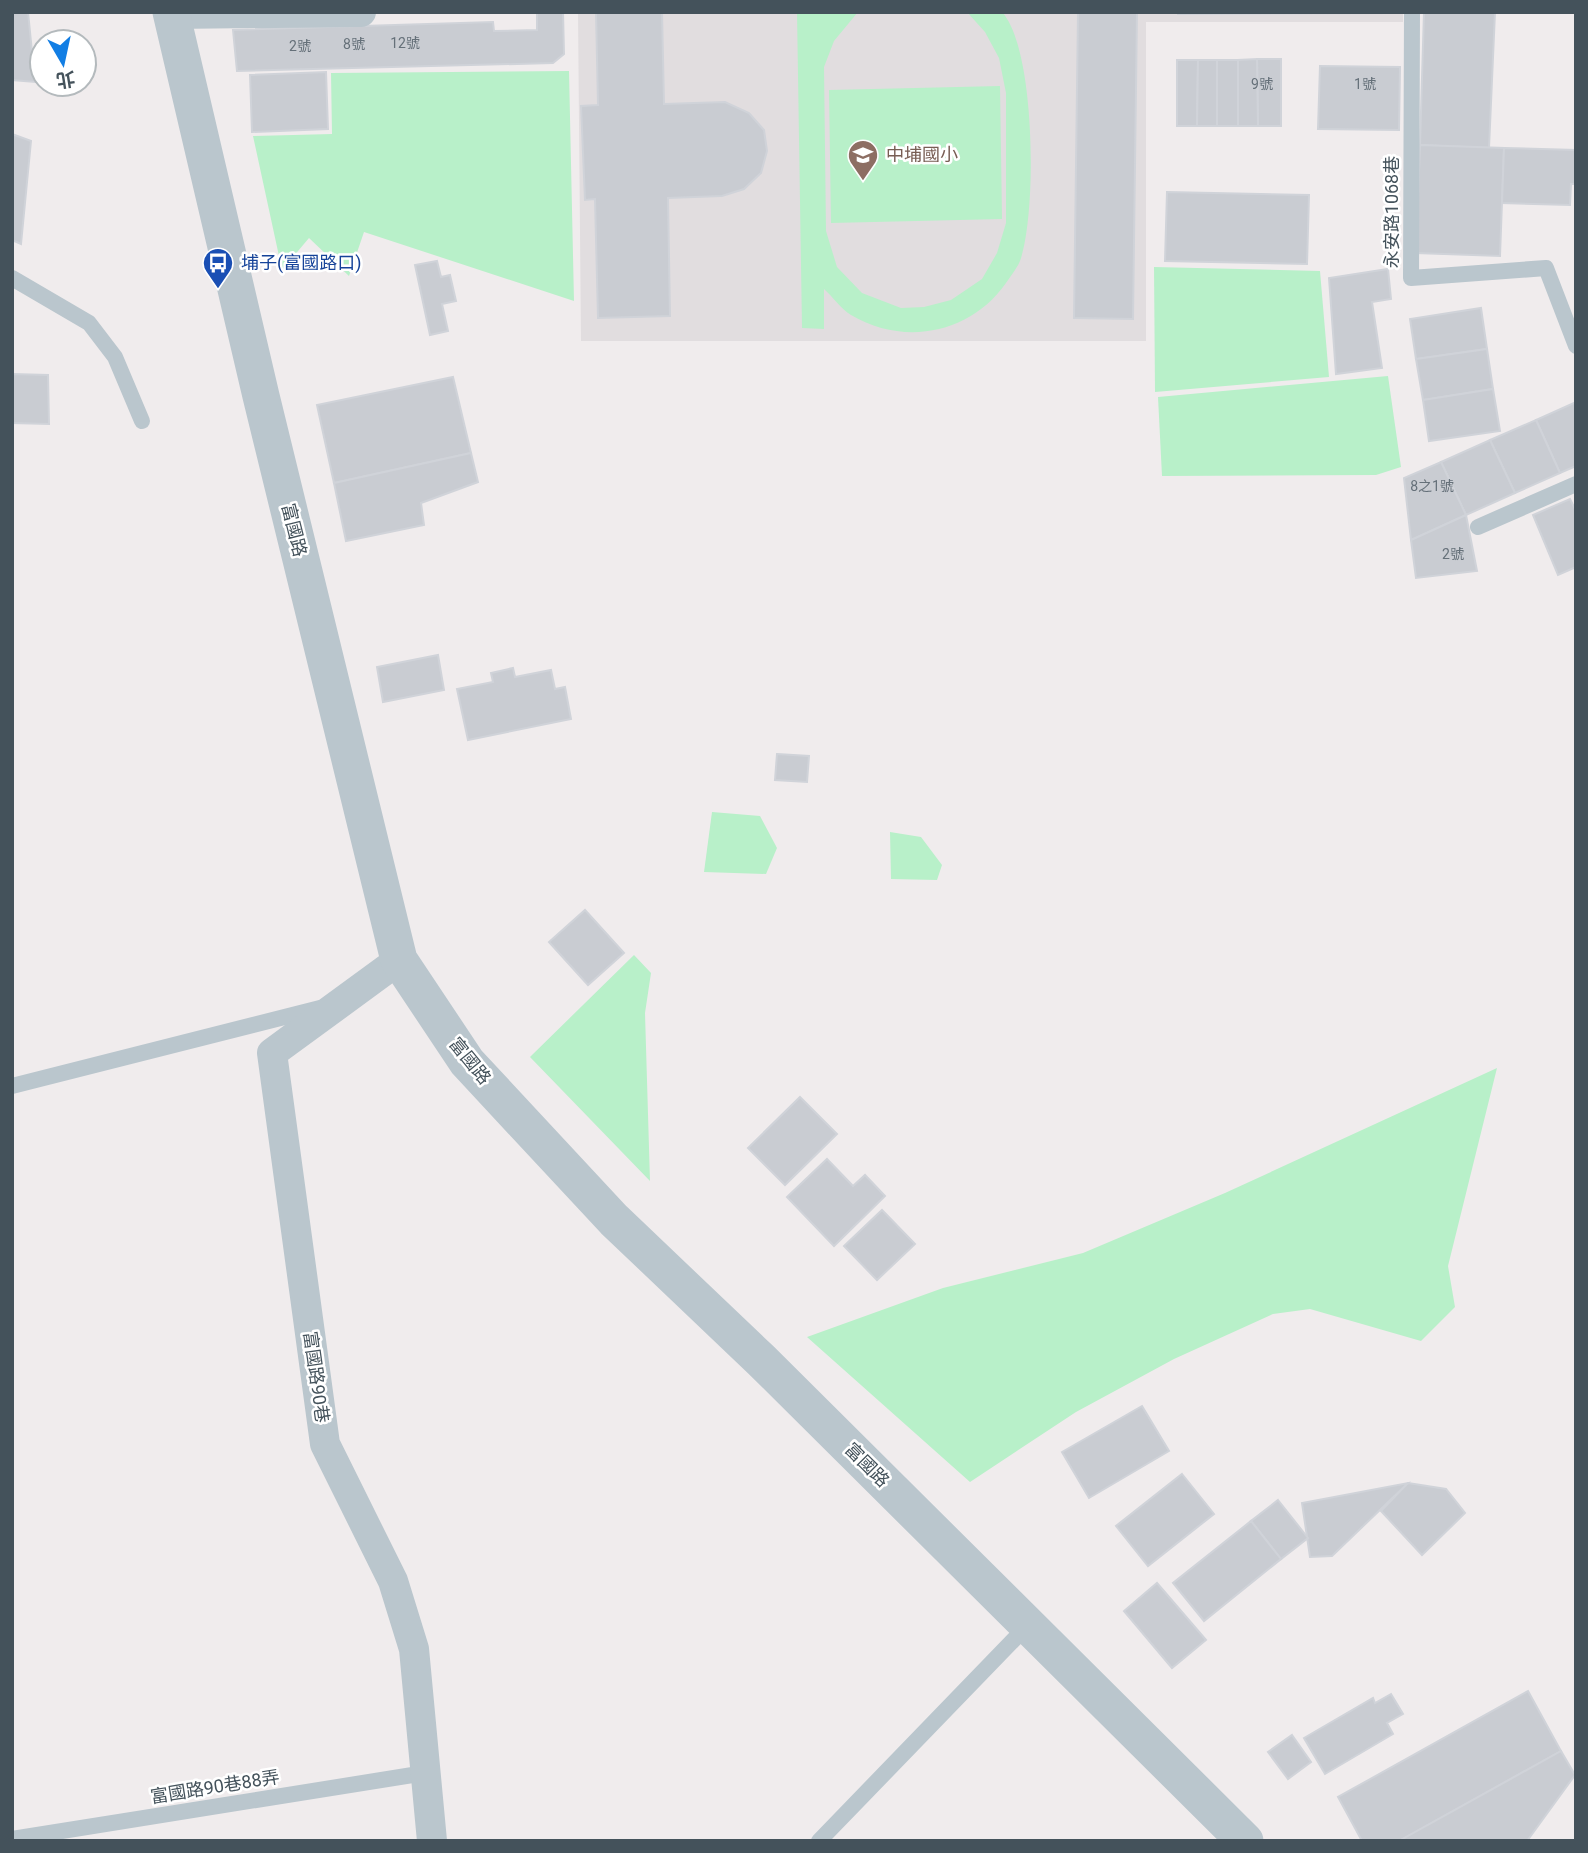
<svg xmlns="http://www.w3.org/2000/svg" width="1588" height="1853" font-family="Roboto,'Noto Sans TC',sans-serif">
<style>
.education{fill:#e1dddf}
.green{fill:#b8f0c9}
.building{fill:#c9ccd2;stroke:#d0d3d9;stroke-width:2}
.lines{fill:none;stroke-linecap:round;stroke-linejoin:round}
.service{stroke:#bac6cd;stroke-width:16}
.minor{stroke:#bac6cd;stroke-width:30}
.tertiary{stroke:#bac6cd;stroke-width:37}
.labels{text-anchor:middle;stroke-width:5;stroke-linejoin:round;paint-order:stroke}
.number-label{font-size:14px;fill:#657079}
.education-label{font-size:18px;fill:#785e54;stroke:#fff;text-anchor:start}
.street-label{font-size:18px;fill:#44525b;stroke:#fff}
.transit-label{font-size:18px;fill:#164399;stroke:#fff;text-anchor:start}
</style>
<rect width="100%" height="100%" fill="#f0eced"/>
<!-- education -->
<path class="education" d="M578,12H1403V22H1146V341H581Z"/>
<!-- green -->
<g class="green">
<path d="M797,12H858L834,41L824,67L826,231L837,267L862,293L901,308L924,307L951,300L982,279L997,253L1006,223V93L999,58L985,32L967,12H1002C1036,49 1037,214 1020,261C1017,268 1011,276 1006,283C971,333 905,347 851,315C841,309 833,297 824,289V329L802,328Z"/>
<path d="M569,71L574,301L364,232L349,276L309,238L282,270L253,136L332,134L331,73Z"/>
<path d="M1000,86L1002,219L831,223L829,90Z"/>
<path d="M1154,267L1320,271L1329,377L1155,392Z"/>
<path d="M1388,376L1401,467L1376,475L1162,476L1158,397Z"/>
<path d="M712,812L760,816L777,848L766,874L704,872Z"/>
<path d="M890,832L921,837L942,865L937,880L891,879Z"/>
<path d="M634,955L651,973L645,1013L650,1181L530,1057Z"/>
<path d="M1497,1068L1448,1266L1455,1307L1421,1341L1310,1309L1273,1314L1174,1359L1076,1412L970,1482L807,1337L943,1288L1083,1253L1225,1193Z"/>
</g>
<!-- building -->
<g class="building">
<path d="M12,12H28L35,82L12,80Z"/>
<path d="M537,12H563L564,54L553,63L237,71L233,30L493,22L494,31L537,30Z"/>
<path d="M596,12H662L664,104L725,102L749,113L764,130L767,151L761,173L744,189L722,196L668,198L670,316L598,318L595,199L585,200L581,106L598,105Z"/>
<path d="M1078,12H1137L1133,319L1074,318Z"/>
<path d="M1178,12H1392V13L1178,14Z"/>
<path d="M1424,12H1495L1489,148L1420,145Z"/>
<path d="M1257,59H1281V126H1258Z"/>
<path d="M1257,59L1258,126H1238V60Z"/>
<path d="M1177,60H1198L1197,126H1177Z"/>
<path d="M1198,60H1217V126H1197Z"/>
<rect x="1217" y="60" width="21" height="66"/>
<path d="M1320,66L1400,67L1399,130L1318,129Z"/>
<path d="M326,72L328,129L252,132L250,75Z"/>
<path d="M12,134L31,141L21,244L12,240Z"/>
<path d="M1420,145L1504,148L1500,256L1416,253Z"/>
<path d="M1504,148L1576,150V184H1571L1570,205L1502,203Z"/>
<path d="M1167,192L1309,195L1307,264L1165,261Z"/>
<path d="M437,261L441,277L450,275L456,301L442,304L448,331L430,335L415,265Z"/>
<path d="M1388,269L1391,299L1372,302L1382,368L1336,374L1329,278Z"/>
<path d="M1481,308L1487,349L1416,359L1410,319Z"/>
<path d="M1487,349L1493,389L1423,400L1416,359Z"/>
<path d="M12,374L48,375L49,424L12,423Z"/>
<path d="M453,377L471,453L334,483L317,405Z"/>
<path d="M1493,389L1500,431L1429,441L1423,400Z"/>
<path d="M1576,402V466L1560,473L1536,420Z"/>
<path d="M1536,420L1560,473L1515,493L1490,440Z"/>
<path d="M1490,440L1515,493L1466,515L1441,462Z"/>
<path d="M471,453L478,482L421,503L424,525L346,541L334,483Z"/>
<path d="M1441,462L1466,515L1411,540L1404,478Z"/>
<path d="M1570,499L1576,511V567L1558,575L1533,515Z"/>
<path d="M1466,515L1477,571L1416,578L1411,540Z"/>
<path d="M438,655L444,690L383,702L377,667Z"/>
<path d="M513,668L515,677L551,670L555,689L565,687L571,719L468,740L457,689L493,682L491,673Z"/>
<path d="M777,754L809,756L807,782L775,780Z"/>
<path d="M585,910L624,953L588,985L549,942Z"/>
<path d="M800,1097L837,1134L785,1185L748,1148Z"/>
<path d="M827,1159L853,1186L865,1175L885,1196L834,1246L787,1197Z"/>
<path d="M882,1210L915,1244L877,1280L844,1246Z"/>
<path d="M1142,1406L1169,1451L1089,1498L1062,1452Z"/>
<path d="M1182,1474L1214,1514L1148,1566L1116,1526Z"/>
<path d="M1408,1483L1446,1489L1465,1513L1422,1555L1381,1511Z"/>
<path d="M1408,1483L1332,1556L1310,1557L1302,1503Z"/>
<path d="M1278,1500L1308,1538L1281,1559L1251,1521Z"/>
<path d="M1251,1521L1281,1559L1204,1621L1173,1583Z"/>
<path d="M1157,1583L1206,1640L1172,1668L1124,1611Z"/>
<path d="M1528,1691L1561,1751L1399,1841H1362L1338,1797Z"/>
<path d="M1391,1694L1403,1714L1387,1723L1393,1734L1325,1774L1304,1738L1373,1698L1375,1703Z"/>
<path d="M1292,1735L1311,1762L1288,1779L1268,1752Z"/>
<path d="M1561,1751L1575,1775L1527,1841H1399Z"/>
</g>
<g class="lines">
<!-- service -->
<g class="service">
<path d="M1412,12L1411,278L1546,268L1576,346"/>
<path d="M12,278L89,323L115,357L142,421"/>
<path d="M1478,527L1576,484"/>
<path d="M12,1086L320,1008"/>
<path d="M12,1839L425,1773"/>
<path d="M819,1841L1028,1625"/>
</g>
<!-- minor -->
<g class="minor">
<path d="M172,14L361,12"/>
<path d="M399,960L272,1053L325,1444L393,1581L414,1649L432,1841"/>
</g>
<!-- tertiary -->
<path class="tertiary" d="M171,12L261,396L399,960L467,1062L614,1220L761,1360L1245,1841"/>
</g>
<!-- icons -->
<defs>
<g id="school-pin" transform="scale(1.575)"><path d="M0 17L-7.5 6A9.5 9.5 0 1 1 7.5 6Z" fill="#8d6e63" stroke="#fff"/><path d="M0-5L7-2L0 1L-7-2ZM-4 1L0 2.5L4 1V4Q0 6-4 4Z" fill="#fff"/></g>
<g id="bus-pin" transform="scale(1.575)"><path d="M0 17L-7.5 6A9.5 9.5 0 1 1 7.5 6Z" fill="#1a4fb4" stroke="#fff"/><path d="M-5-6H5V4H4V6H2V4H-2V6H-4V4H-5ZM-3.5-4V0h7V-4ZM-3.5 1.2v1.5H-2V1.2ZM2 1.2v1.5H3.5V1.2Z" fill="#fff"/></g>
</defs>
<g fill-rule="evenodd">
<use href="#school-pin" x="863" y="155"/>
<use href="#bus-pin" x="218" y="263"/>
</g>
<g class="labels">
<!-- number labels -->
<g class="number-label">
<text x="405" y="48">12號</text>
<text x="354" y="49">8號</text>
<text x="300" y="51">2號</text>
<text x="1262" y="89">9號</text>
<text x="1365" y="89">1號</text>
<text x="1432" y="491">8之1號</text>
<text x="1453" y="559">2號</text>
</g>
<!-- education labels -->
<g class="education-label">
<text x="886" y="161">中埔國小</text>
</g>
<!-- street labels -->
<g class="street-label">
<text transform="translate(1392 212) rotate(-90)" y="6">永安路1068巷</text>
<text transform="translate(294 530) rotate(76)" y="6">富國路</text>
<text transform="translate(470 1061) rotate(51)" y="6">富國路</text>
<text transform="translate(316 1377) rotate(82)" y="6">富國路90巷</text>
<text transform="translate(867 1465) rotate(45)" y="6">富國路</text>
<text transform="translate(215 1787) rotate(-9)" y="6">富國路90巷88弄</text>
</g>
<!-- transit labels -->
<g class="transit-label">
<text x="241" y="269">埔子(富國路口)</text>
</g>
</g>
<!-- border -->
<rect width="1588" height="1853" fill="none" stroke="#44525b" stroke-width="28"/>
<!-- north arrow -->
<g transform="translate(63 63) rotate(171)"><circle r="33" fill="#ffffff" stroke="#b4babd" stroke-width="2"/>
<path d="M0-5L12 26L0 18L-12 26Z" fill="#127ee4"/>
<text y="-10" font-size="19" font-weight="bold" text-anchor="middle" fill="#44525b">北</text>
</g>
</svg>
